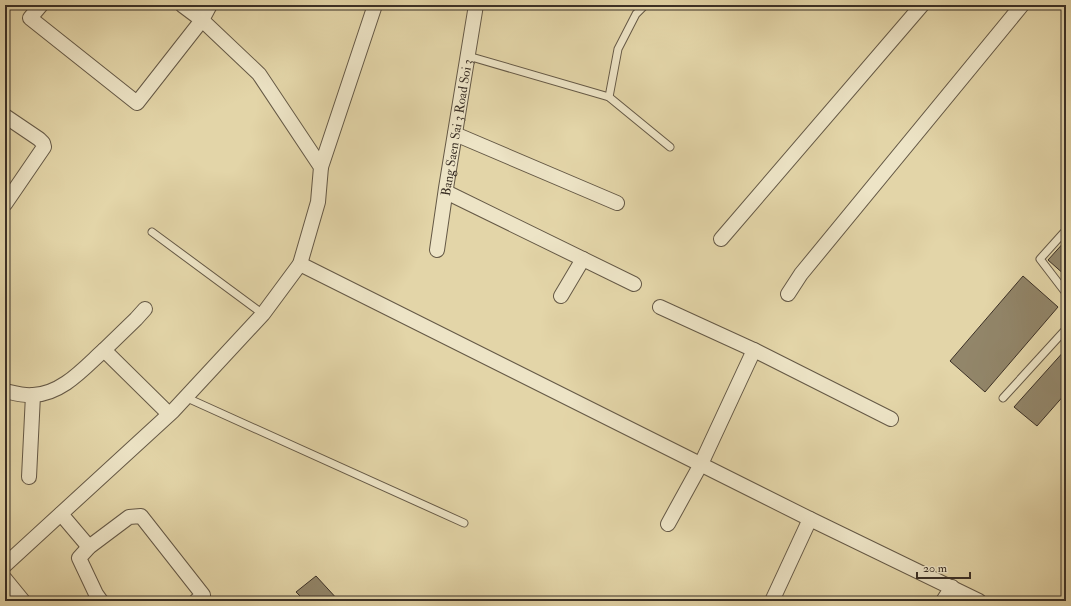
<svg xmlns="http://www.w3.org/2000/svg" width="1071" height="606" font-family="'IM FELL Double Pica',serif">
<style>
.building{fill:#92866a;stroke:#3b3026}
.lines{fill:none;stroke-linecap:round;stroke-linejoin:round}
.lane-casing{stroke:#655946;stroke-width:9}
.street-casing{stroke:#655946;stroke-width:16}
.lane{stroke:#ede4c6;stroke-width:7}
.street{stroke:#ede4c6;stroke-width:14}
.labels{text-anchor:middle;stroke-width:3;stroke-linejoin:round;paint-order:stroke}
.street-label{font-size:13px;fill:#3b3026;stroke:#ede4c6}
</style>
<rect width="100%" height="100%" fill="#e3d5a8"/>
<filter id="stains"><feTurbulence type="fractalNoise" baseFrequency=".005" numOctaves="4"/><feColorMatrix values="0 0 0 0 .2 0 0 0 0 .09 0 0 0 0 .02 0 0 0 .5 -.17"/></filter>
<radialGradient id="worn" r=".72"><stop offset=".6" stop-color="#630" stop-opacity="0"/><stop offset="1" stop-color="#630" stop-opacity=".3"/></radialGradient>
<!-- building -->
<g class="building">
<path d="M1066,240V276L1048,260Z"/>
<path d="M1023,276L1058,307L985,392L950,361Z"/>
<path d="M1066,349V393L1037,426L1014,407Z"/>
<path d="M316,576L339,601H305L296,592Z"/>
</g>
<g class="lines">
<!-- lane casing -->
<g class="lane-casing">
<g id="lane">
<path d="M468,56L609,97L670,147"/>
<path d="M609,97L618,49L636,14L645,5"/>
<path d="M1066,230L1040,259L1066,293"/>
<path d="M152,232L263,314"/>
<path d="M185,397L464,523"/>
<path d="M1003,398L1066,329"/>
</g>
</g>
<!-- street casing -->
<g class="street-casing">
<g id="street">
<path d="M41,5L30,18L137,103L202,20L210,5"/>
<path d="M5,116L39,139L43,143L44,147L5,204"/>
<path d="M455,134L617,203"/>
<path d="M321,167L375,5"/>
<path d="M446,192L634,284"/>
<path d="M721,239L922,5"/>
<path id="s1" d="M437,250L446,188L476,5"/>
<path d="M300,264L810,519L979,601"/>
<path d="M788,294L801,274L1022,5"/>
<path d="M561,296L583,259"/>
<path d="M660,307L754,350L891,419"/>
<path d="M104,350L136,319L145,309"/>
<path d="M5,391C14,393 24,396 33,395C62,394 84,368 104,350L169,414"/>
<path d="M29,477L33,395"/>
<path d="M61,514L89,547"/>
<path d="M668,524L701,464L754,350"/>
<path d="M5,565L173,411L263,314L300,264L318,202L321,167L259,74L202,20L182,5"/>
<path d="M5,579L23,601"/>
<path d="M101,601L96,594L79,558L89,547L129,517L141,516L203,595L196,601"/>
<path d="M772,601L810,519"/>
<path d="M943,601L952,587"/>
</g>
</g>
<!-- lane -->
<use href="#lane" class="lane"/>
<!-- street -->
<use href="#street" class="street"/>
</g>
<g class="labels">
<!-- street labels -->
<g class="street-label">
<text dy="5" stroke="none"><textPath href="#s1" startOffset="124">Bang Saen Sai 3 Road Soi 3</textPath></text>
</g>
</g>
<!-- margin -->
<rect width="1071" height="606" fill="none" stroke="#e3d5a8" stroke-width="20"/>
<rect x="6" y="6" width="1059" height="594" fill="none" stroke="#3b3026" stroke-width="2"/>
<rect x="10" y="10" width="1051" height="586" fill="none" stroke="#3b3026"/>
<!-- scale -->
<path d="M917 572v6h53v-6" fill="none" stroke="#3b3026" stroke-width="2"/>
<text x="923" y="572" font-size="12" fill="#3b3026" stroke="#ede4c6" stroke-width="3" paint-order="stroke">20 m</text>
<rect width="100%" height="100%" filter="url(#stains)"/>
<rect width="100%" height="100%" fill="url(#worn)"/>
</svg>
